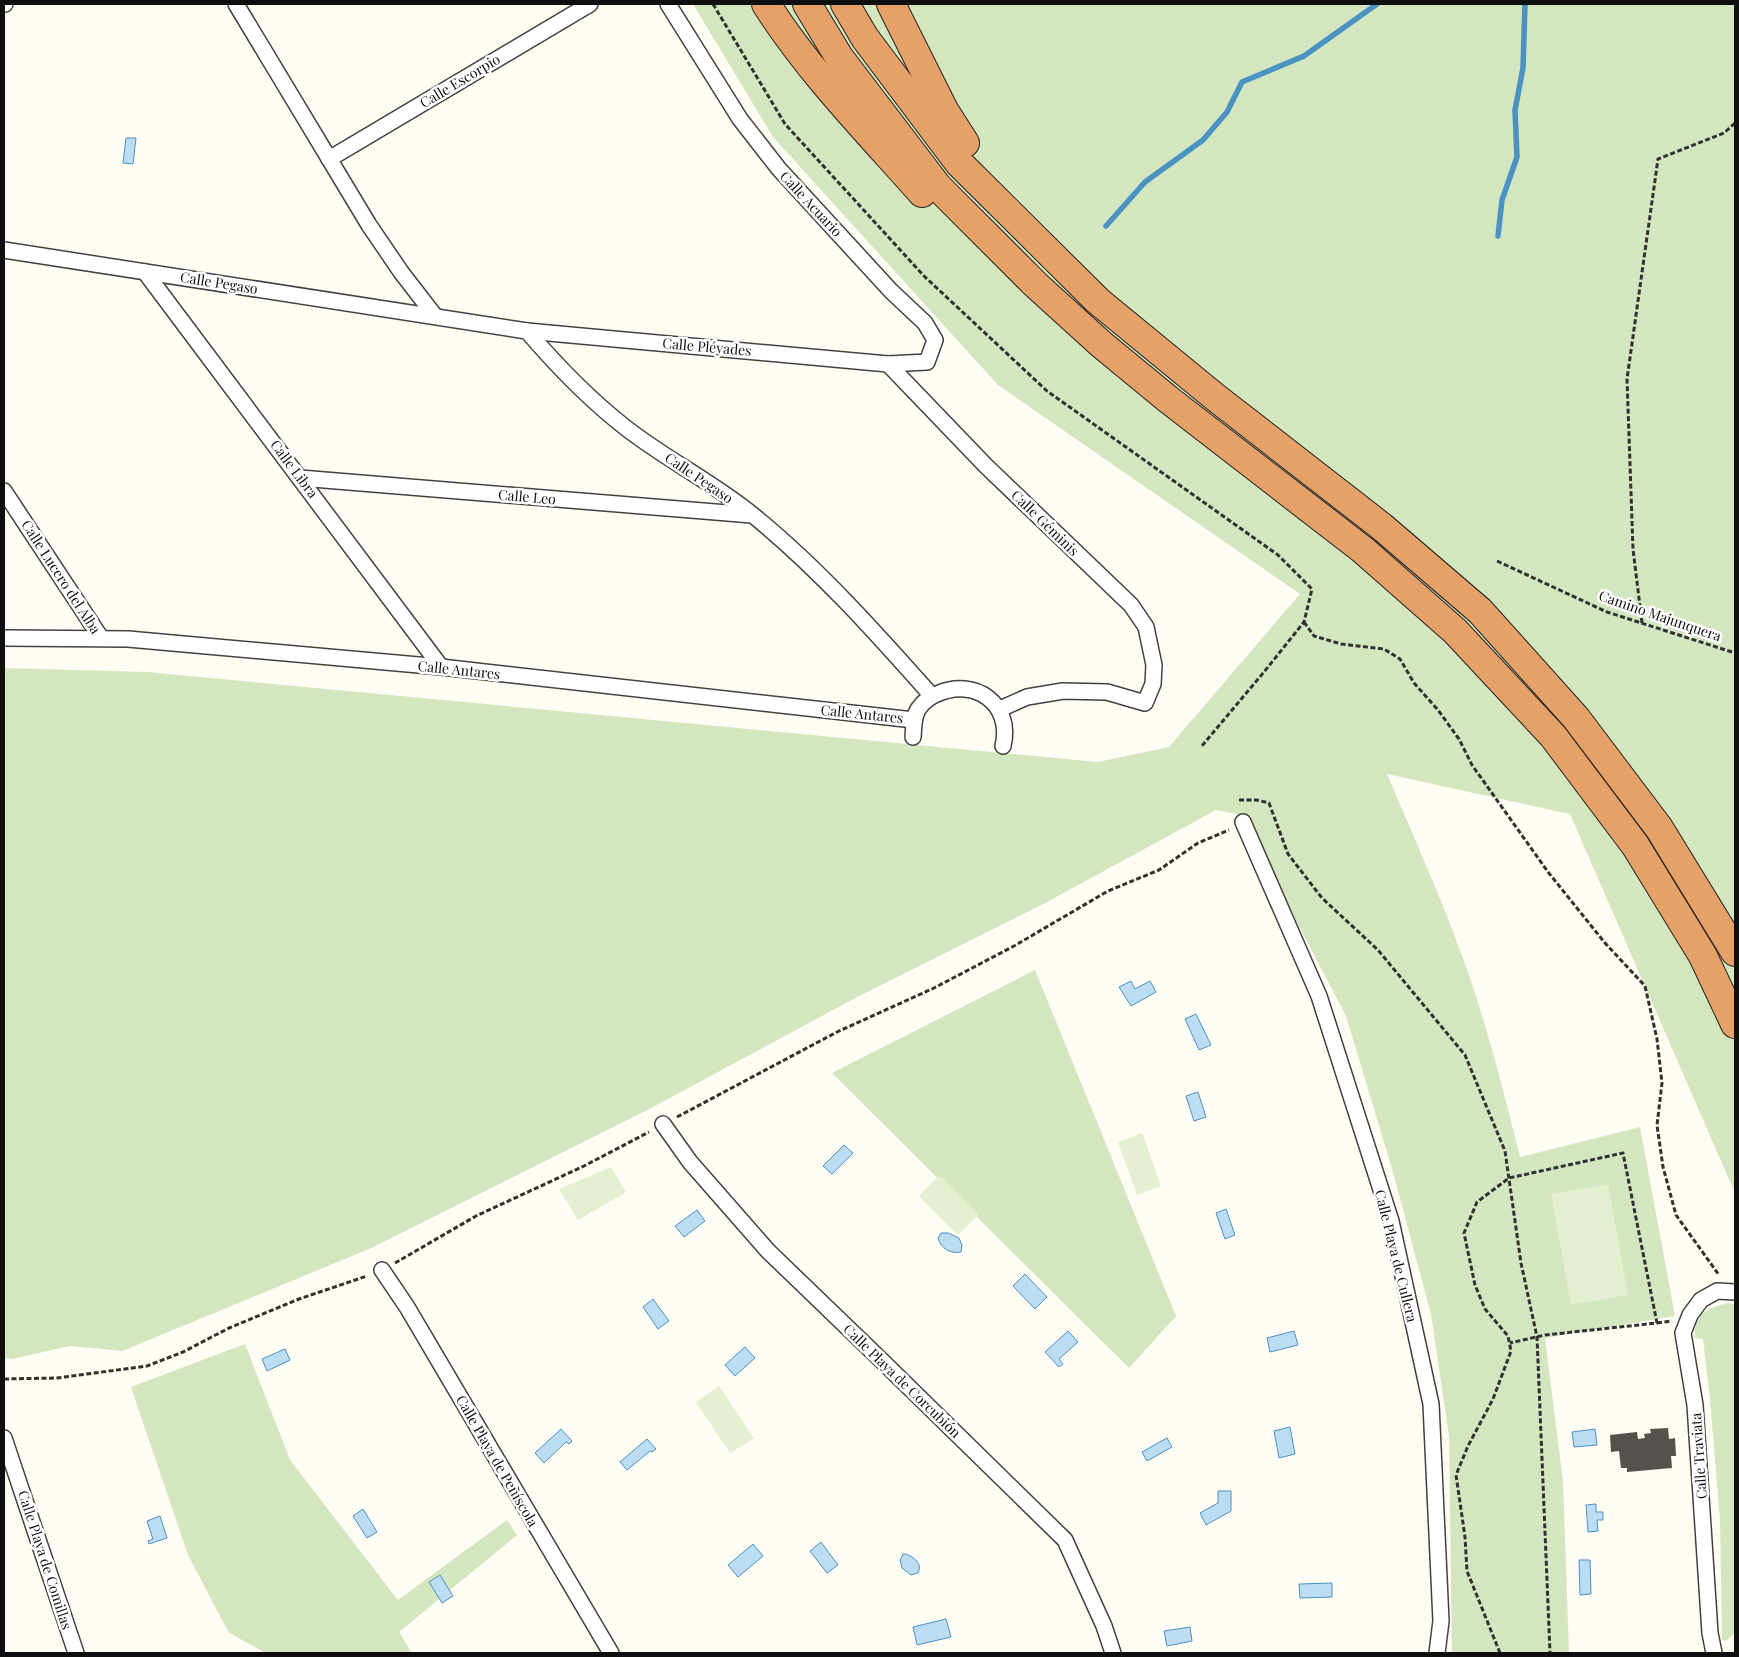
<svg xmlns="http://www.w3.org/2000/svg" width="1739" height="1657" font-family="'Playfair Display',serif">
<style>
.green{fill:#d3e6bf}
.pitch{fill:#e4eed0}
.water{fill:#bcddf1;stroke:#4a92c1}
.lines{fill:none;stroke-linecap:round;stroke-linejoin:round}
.stream{stroke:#4a92c1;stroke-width:5.5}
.building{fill:#57514d}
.street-casing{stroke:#424242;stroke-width:18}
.highway-casing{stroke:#202020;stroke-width:30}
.path{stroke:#313131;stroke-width:3;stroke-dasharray:5 2.5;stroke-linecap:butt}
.street{stroke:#fff;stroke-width:15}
.highway{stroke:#e6a169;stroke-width:28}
.labels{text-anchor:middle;stroke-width:5;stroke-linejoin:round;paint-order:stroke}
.street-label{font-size:14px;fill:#0f0f0f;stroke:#fff}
</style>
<rect width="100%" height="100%" fill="#fefcf3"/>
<!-- green -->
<g class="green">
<path d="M693,4H1735V1193L1570,814L1387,774C1416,842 1446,909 1470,978C1490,1037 1505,1097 1520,1157L1640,1127L1675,1316L1545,1338L1563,1481L1569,1653H1452L1449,1436L1431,1314L1393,1172L1346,1016L1241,815L1216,810L1047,902L859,996L651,1108L369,1249L122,1351L70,1346L12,1359L4,1358V668L147,672L1098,762L1169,747L1300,594L998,385L773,137Z"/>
<path d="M1035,970L1176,1316L1129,1368L832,1073Z"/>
<path d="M1730,1303L1735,1305V1633L1726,1641L1722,1640L1720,1520L1710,1399L1703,1339L1695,1338C1693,1315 1709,1306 1730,1303Z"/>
<path d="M245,1344L290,1460L398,1600L507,1520L517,1535L399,1632L412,1653H266L229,1633L188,1555L131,1387Z"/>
</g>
<!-- pitch -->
<g class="pitch">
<path d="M1142,1133L1161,1186L1137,1195L1118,1142Z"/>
<path d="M611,1167L626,1192L578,1220L559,1189Z"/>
<path d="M940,1175L979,1214L958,1235L919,1196Z"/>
<path d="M1608,1184L1628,1295L1571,1305L1551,1194Z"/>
<path d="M719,1386L754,1438L730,1453L696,1402Z"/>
</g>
<!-- water -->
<g class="water">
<path d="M126,138H136L133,164L123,163Z"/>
<path d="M1131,981L1135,989L1150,981L1156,992L1131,1006L1119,987Z"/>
<path d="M1196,1014L1211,1045L1199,1050L1185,1019Z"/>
<path d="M1198,1092L1206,1117L1194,1121L1186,1096Z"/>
<path d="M844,1145L853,1153L832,1174L823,1166Z"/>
<path d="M1226,1209L1235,1235L1225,1239L1216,1213Z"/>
<path d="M697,1210L705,1221L684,1237L675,1226Z"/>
<path d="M941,1233H948L959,1238L962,1245L961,1252C951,1254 941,1249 938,1238Z"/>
<path d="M1025,1274L1047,1297L1035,1309L1013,1286Z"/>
<path d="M653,1299L669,1321L658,1329L643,1307Z"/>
<path d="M1068,1331L1078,1342L1059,1359L1063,1364L1059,1367L1045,1352Z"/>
<path d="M1294,1331L1298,1345L1270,1352L1267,1338Z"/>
<path d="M745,1347L755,1358L735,1376L725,1365Z"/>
<path d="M285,1349L290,1360L267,1371L262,1359Z"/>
<path d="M1290,1427L1295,1454L1279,1458L1274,1431Z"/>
<path d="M561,1429L572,1441L569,1444L566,1442L544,1463L535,1453Z"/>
<path d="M1595,1429L1597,1445L1574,1447L1572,1432Z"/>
<path d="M1167,1438L1172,1447L1147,1461L1142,1452Z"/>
<path d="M647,1439L656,1449L652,1452L650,1451L627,1470L620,1462Z"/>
<path d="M1218,1491H1231V1511L1206,1525L1200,1513L1218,1503Z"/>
<path d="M1596,1504V1512H1603V1520H1597L1598,1531L1588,1532L1586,1505Z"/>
<path d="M363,1509L377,1532L367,1538L353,1516Z"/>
<path d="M160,1516L167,1538L149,1544L148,1541L153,1539L147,1521Z"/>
<path d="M821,1542L838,1565L827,1573L810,1551Z"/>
<path d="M753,1544L763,1556L738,1577L728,1565Z"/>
<path d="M903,1554H906C914,1557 923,1564 918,1573L911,1575L902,1568L900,1560Z"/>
<path d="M1579,1560H1590L1591,1594L1580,1595Z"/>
<path d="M440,1575L453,1596L442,1603L429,1582Z"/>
<path d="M1332,1583V1597L1300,1598L1299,1584Z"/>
<path d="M946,1619L951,1637L917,1645L913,1627Z"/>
<path d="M1190,1627L1192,1641L1167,1646L1164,1631Z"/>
</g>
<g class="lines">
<!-- stream -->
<g class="stream">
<path d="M1106,226L1145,182L1203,140L1227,112L1242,82L1304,56L1377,4"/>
<path d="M1498,236L1502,200L1517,157L1515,110L1523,68L1525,4"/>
</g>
</g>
<!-- building -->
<path class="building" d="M1668,1428L1669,1439L1675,1438L1676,1456H1671L1672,1468L1627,1472V1468H1621L1619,1451L1611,1452L1610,1435L1637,1432L1638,1439L1645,1438L1644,1434L1651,1433L1650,1429Z"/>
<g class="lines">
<!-- street casing -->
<g class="street-casing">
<g id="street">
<path d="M4,4H5"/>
<path d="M236,4L369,225L401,272L435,316"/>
<path d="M329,159L590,4"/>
<path d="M4,250L527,331C557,366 590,400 626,428C667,460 714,483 754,516C820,570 876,633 932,696"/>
<path d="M145,272L441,667"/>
<path d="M527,331L888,364L927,362L935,340L925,323L891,291L779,169L740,119L668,4"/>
<path d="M888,364L986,466L1131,605L1146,627L1154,665L1153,684L1145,703L1107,692L1063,691L1027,697L1000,709"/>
<path d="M300,478L752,515"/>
<path d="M4,491L101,638"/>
<path d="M4,638L128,639L441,667L914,720"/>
<path d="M913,737C914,727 913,716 919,708C923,702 931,696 937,694C975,677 1013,704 1003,746"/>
<path d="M1243,822L1319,996L1391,1221L1431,1404L1441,1621L1437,1653"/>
<path d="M663,1124L690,1162L768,1251L878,1357L1065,1540L1104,1626L1113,1653"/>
<path d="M382,1270L407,1307L611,1653"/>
<path d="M4,1438L76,1653"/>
<path d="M1714,1653L1710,1633L1695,1405L1683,1333L1690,1315L1701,1300L1717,1291L1735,1292"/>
</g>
</g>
<!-- highway casing -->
<g class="highway-casing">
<g id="highway">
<path d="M766,4C810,73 868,132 922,193"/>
<path d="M807,4L839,57L938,187L1036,285L1101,344L1169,400L1363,550L1455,631L1553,736L1635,845L1703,956L1735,1024"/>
<path d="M845,4L865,38L959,163L1098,301L1215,397L1381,526L1480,611L1576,718L1659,828L1735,952"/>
<path d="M891,4L944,110L965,143"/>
</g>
</g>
<!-- path -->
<g class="path">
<path d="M713,4L785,124L924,276L1047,391L1278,555L1312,589L1304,622L1264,672L1201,747"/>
<path d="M1497,561L1607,612L1735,653"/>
<path d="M1304,622L1314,636L1341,644L1384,649L1400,659L1414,683L1438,710L1459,739L1472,765L1548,872L1605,943L1645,986L1657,1039L1662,1083L1657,1125L1663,1167L1676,1215L1719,1275"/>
<path d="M1642,623L1633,549L1627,379L1658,159L1724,133L1735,123"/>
<path d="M1239,800H1257L1269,803L1288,854L1322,898L1378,950L1465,1055L1505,1151L1521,1263L1537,1337L1550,1653"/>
<path d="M677,1117L837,1032L934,988L1014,946L1108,891L1159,870L1198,843L1229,830"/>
<path d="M395,1263L476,1216L584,1166L649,1132"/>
<path d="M1657,1323L1672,1321"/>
<path d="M4,1379L57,1378L147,1366L183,1352L229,1328L299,1299L367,1276"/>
<path d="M1500,1653L1467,1571L1465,1537L1456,1475L1468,1446L1493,1399L1511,1351L1508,1336L1485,1309L1475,1285L1464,1233L1477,1202L1509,1178L1623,1153L1657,1323L1545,1335L1510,1343"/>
</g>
<!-- street -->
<use href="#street" class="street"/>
<!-- highway -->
<use href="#highway" class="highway"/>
</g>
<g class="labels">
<!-- street labels -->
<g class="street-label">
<text transform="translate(460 81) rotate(-31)" y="5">Calle Escorpio</text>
<text transform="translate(811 204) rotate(47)" y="5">Calle Acuario</text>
<text transform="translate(219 283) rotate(9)" y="5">Calle Pegaso</text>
<text transform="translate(707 347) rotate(5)" y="5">Calle Pléyades</text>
<text transform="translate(294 469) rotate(53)" y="5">Calle Libra</text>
<text transform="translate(699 478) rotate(34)" y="5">Calle Pegaso</text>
<text transform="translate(527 497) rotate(5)" y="5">Calle Leo</text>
<text transform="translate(1045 523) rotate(44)" y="5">Calle Géminis</text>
<text transform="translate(61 577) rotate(57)" y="5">Calle Lucero del Alba</text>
<text transform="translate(1660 616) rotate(19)" y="5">Camino Majunquera</text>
<text transform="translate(459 670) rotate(6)" y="5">Calle Antares</text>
<text transform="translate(862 714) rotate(6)" y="5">Calle Antares</text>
<text transform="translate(1396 1256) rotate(76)" y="5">Calle Playa de Cullera</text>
<text transform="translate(902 1381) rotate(44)" y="5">Calle Playa de Corcubión</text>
<text transform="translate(1699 1456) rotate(-94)" y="5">Calle Traviata</text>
<text transform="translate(497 1461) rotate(60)" y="5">Calle Playa de Peñíscola</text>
<text transform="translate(45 1560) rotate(72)" y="5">Calle Playa de Comillas</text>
</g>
</g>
<!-- border -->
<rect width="1739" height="1657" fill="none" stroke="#0f0f0f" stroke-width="10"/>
</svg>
